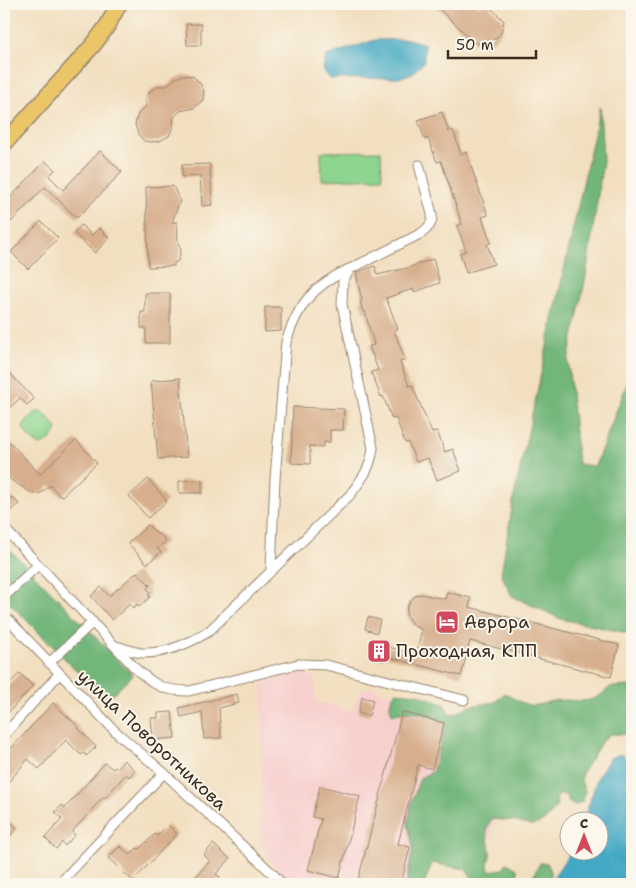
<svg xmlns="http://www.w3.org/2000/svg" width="636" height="888" font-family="'Shantell Sans',sans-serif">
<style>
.built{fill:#f7d0ce}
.green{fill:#8dd48f;stroke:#647f56}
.forest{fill:#72b67a;stroke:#56704c}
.water{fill:#43a8c3;stroke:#3f6970}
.building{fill:#d7af8d}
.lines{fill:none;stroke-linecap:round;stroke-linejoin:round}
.street-casing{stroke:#96846f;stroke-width:11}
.primary-casing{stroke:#96846f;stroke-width:18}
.street{stroke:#fff;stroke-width:9}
.primary{stroke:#ebc669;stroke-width:15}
.labels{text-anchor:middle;stroke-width:4;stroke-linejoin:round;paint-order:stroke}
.poi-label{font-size:18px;fill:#3b2a1e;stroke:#fbf7ec;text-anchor:start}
.street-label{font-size:18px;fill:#3b2a1e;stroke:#fbf7ec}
</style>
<rect width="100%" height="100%" fill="#fbf7ec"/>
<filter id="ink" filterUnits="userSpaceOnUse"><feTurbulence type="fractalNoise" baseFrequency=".02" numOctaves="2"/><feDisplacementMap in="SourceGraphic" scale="10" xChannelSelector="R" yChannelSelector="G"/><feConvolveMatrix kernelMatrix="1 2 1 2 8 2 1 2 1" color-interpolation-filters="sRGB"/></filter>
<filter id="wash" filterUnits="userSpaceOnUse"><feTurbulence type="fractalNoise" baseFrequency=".0096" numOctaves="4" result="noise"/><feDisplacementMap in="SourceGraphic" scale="20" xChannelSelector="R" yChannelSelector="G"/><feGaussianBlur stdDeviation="1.12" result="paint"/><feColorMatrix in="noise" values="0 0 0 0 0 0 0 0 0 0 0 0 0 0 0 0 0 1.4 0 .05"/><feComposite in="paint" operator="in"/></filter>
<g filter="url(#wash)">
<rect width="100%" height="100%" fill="#f2dfc0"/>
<!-- built -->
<path class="built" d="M303,672L310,674L314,679L317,702L352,711L359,694L364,689L373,687L380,692L518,725L482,869L426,854L418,884H286L261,847L262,683Z"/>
<!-- green -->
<g class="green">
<path d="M381,151L382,178L322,180L321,152Z"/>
<path d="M40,411L50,419L57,429C55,436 47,444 40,445C33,443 25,434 23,427C25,421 33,413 40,411Z"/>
</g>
<!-- forest -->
<g class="forest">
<path d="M600,107L603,161L586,276L568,361L578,464L595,466L632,371V634L561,619L512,596L501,574L514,496Z"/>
<path d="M4,544L133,675L108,699L78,672L4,598Z"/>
<path d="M629,686L632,693V739L626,734H610L602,741L582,773L581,781L585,791L582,802L574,805L568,802V796L561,794L556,798L557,807L544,821L532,826L514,821L492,819C482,832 489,837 490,851C491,859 486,861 489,871L503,869L507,863L517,869L518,877L514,884H478L465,869L432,863L424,884H406L413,847L408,825L411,803L420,778L433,771L446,723C429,716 411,708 393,715C388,707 390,700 395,692L418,694L445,705L449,714L453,715L469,706L495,702L505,693C512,698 521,703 529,705C538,706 544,703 552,701C578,697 589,709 610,687Z"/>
<path d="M540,863H547C552,872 553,876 546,884H529Z"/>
</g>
<!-- water -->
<g class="water">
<path d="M408,39L425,44L424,62L413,73L399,78L330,79L323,70L326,56L375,40Z"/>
<path d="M621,754L632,763V884H549L571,851L598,850V820H584L598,776L610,758Z"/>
</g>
<g id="blocks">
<!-- building -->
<g class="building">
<path d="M434,4H475L477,6L487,4L504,21L501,33L488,46L474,42Z"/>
<path d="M186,24H201V45H187Z"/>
<path d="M183,75L193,76L200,83L204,91L203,100L194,108L180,111L174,117L173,127L169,136L160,141L151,142L144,141L138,134L135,124L138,114L146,106V99L149,92L158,86H167L174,79Z"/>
<path d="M442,112L449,132L453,130L461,154L466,152L488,215L482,217L491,243L487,244L494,264L466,273L460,253L466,251L457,226L462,224L441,161L437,162L428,138L425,140L418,120Z"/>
<path d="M100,151L122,172L77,218L45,187L11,222L4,215V204L45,161L55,170L49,176L63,190Z"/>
<path d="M210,164L212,205L202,206L200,176L182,177V165Z"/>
<path d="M173,186L180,201L172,222H177L178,242L181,250L178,261L174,263V266L148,267L146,187Z"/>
<path d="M41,221L58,238L28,269L11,252Z"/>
<path d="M81,225L92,235L99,228L109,238L95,253L74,233Z"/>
<path d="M433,259L440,283L414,292L413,289L386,298L398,329L394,330L405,360L400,362L409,386L412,385L432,433L437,431L445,452L453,449L461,471L437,480L428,458L416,462L408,442L405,443L396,418L392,419L383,396L381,397L371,372L378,370L369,346L374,345L365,311L363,312L360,302L362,301L356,273L375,266L377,275L407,268Z"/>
<path d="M145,293H170V343H146V328H141V312H145Z"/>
<path d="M265,307H281V331L265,332Z"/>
<path d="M4,367L34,399L27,405L20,398L4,413Z"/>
<path d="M180,378L187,457L158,459L151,381Z"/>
<path d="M293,407L344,409L343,430H330V442H324L323,447L310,446V464L291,463Z"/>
<path d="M4,436L40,474L76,440L97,463L61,497L50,485L41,493L33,494L11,480L4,473Z"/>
<path d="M148,479L167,501L148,518L129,496Z"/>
<path d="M202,480V493H179V481Z"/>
<path d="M12,497L19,504L10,511L4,505Z"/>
<path d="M148,525L158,535L159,533L166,541L157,549L161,552L147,564L128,543Z"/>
<path d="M137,572L150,585L147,588L151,593L148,595L150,597L139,607L137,604L133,608L130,604L112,620L91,596L101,587L109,596Z"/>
<path d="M447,592L471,598L469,607L619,645L611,677L470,641L461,676L384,656L383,659L371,656L375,643L416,655L422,630L413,625L409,620L406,614L407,607L410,601L415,596L421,594L445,599Z"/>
<path d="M368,617L380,620L377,633L365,629Z"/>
<path d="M20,673L33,686L4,717V690Z"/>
<path d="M237,694L239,703L219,708L221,738L204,739L202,712L181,717L179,708Z"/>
<path d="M362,697L373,700L369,716L358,713Z"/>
<path d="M53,703L79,727L78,728L96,747L86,756L84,753L81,755L66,740L39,769L28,759L4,787V756Z"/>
<path d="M172,712L175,738L153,740L151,718H158V713Z"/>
<path d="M402,712L444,723L432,769L418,765L398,844L410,847L401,884H373L358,880Z"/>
<path d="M124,760L135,770L129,777L126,774L105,798L103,797L72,832L75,835L65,846L62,842L56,849L45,838L62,819L55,812L62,805L65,808L105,763L113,769L115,767L117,769Z"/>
<path d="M320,786L360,796L339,878L308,870L321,819L312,817Z"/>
<path d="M4,815L17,828L4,843Z"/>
<path d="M168,825L177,834L133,881L108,858L120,846L130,855L137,848L139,849L155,834L157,836Z"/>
<path d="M213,844L230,859L216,874L220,877L213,884H189L210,861L204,855Z"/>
</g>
</g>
</g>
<g filter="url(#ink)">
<use href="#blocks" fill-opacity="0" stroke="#96846f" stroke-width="1"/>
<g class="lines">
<!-- street casing -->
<g class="street-casing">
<g id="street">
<path d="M4,528L137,670C156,686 164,691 189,691L298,664L326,665L464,700"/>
<path d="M271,568L275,479L286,342C298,304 313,286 349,269"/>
<path d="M4,597L38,565"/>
<path d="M4,615L116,732L164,773L273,874L282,884"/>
<path d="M116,646C124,648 133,652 142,653C166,654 188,644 208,632L350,495C363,477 370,470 373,448L342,304L343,281L350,269L422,233C429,227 433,223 432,214L419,165"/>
<path d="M49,663L93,622"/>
<path d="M4,735L59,674"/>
<path d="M59,884L164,773"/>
</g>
</g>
<!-- primary casing -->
<g class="primary-casing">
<path id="primary" d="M4,144L94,44L107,26L119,4"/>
</g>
<!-- street -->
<use href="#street" class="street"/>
<!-- primary -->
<use href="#primary" class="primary"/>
</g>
</g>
<!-- icons -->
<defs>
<g id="hotel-square" transform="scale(1.25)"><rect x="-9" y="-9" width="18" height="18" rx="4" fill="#d1495b" stroke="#fbf7ec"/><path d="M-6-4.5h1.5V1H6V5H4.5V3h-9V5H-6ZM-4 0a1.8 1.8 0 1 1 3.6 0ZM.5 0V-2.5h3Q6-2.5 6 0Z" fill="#fff"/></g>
<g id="building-square" transform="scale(1.25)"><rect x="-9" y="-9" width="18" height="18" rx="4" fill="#d1495b" stroke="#fbf7ec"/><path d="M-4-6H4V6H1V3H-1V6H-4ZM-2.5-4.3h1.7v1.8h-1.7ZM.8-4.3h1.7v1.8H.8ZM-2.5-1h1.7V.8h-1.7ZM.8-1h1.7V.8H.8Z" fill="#fff"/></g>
</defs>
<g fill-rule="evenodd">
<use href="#hotel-square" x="447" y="622"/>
<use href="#building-square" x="379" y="651"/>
</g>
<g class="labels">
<!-- poi labels -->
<g class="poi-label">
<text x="464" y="628">Аврора</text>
<text x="396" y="657">Проходная, КПП</text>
</g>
<!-- street labels -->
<g class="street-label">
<text transform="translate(152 740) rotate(43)" y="6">улица Поворотникова</text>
</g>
</g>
<!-- margin -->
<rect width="636" height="888" fill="none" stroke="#fbf7ec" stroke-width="20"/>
<!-- north arrow -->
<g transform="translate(584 836)"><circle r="24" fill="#fbf7ec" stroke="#aea59a"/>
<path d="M0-4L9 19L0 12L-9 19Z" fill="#d1495b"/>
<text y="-8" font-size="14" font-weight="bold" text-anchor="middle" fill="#3b2a1e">С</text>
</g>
<!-- scale -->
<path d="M448 50v8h88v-8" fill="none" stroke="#3b2a1e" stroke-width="2.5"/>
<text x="456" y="50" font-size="15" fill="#3b2a1e" stroke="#fbf7ec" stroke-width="4" paint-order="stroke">50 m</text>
</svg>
